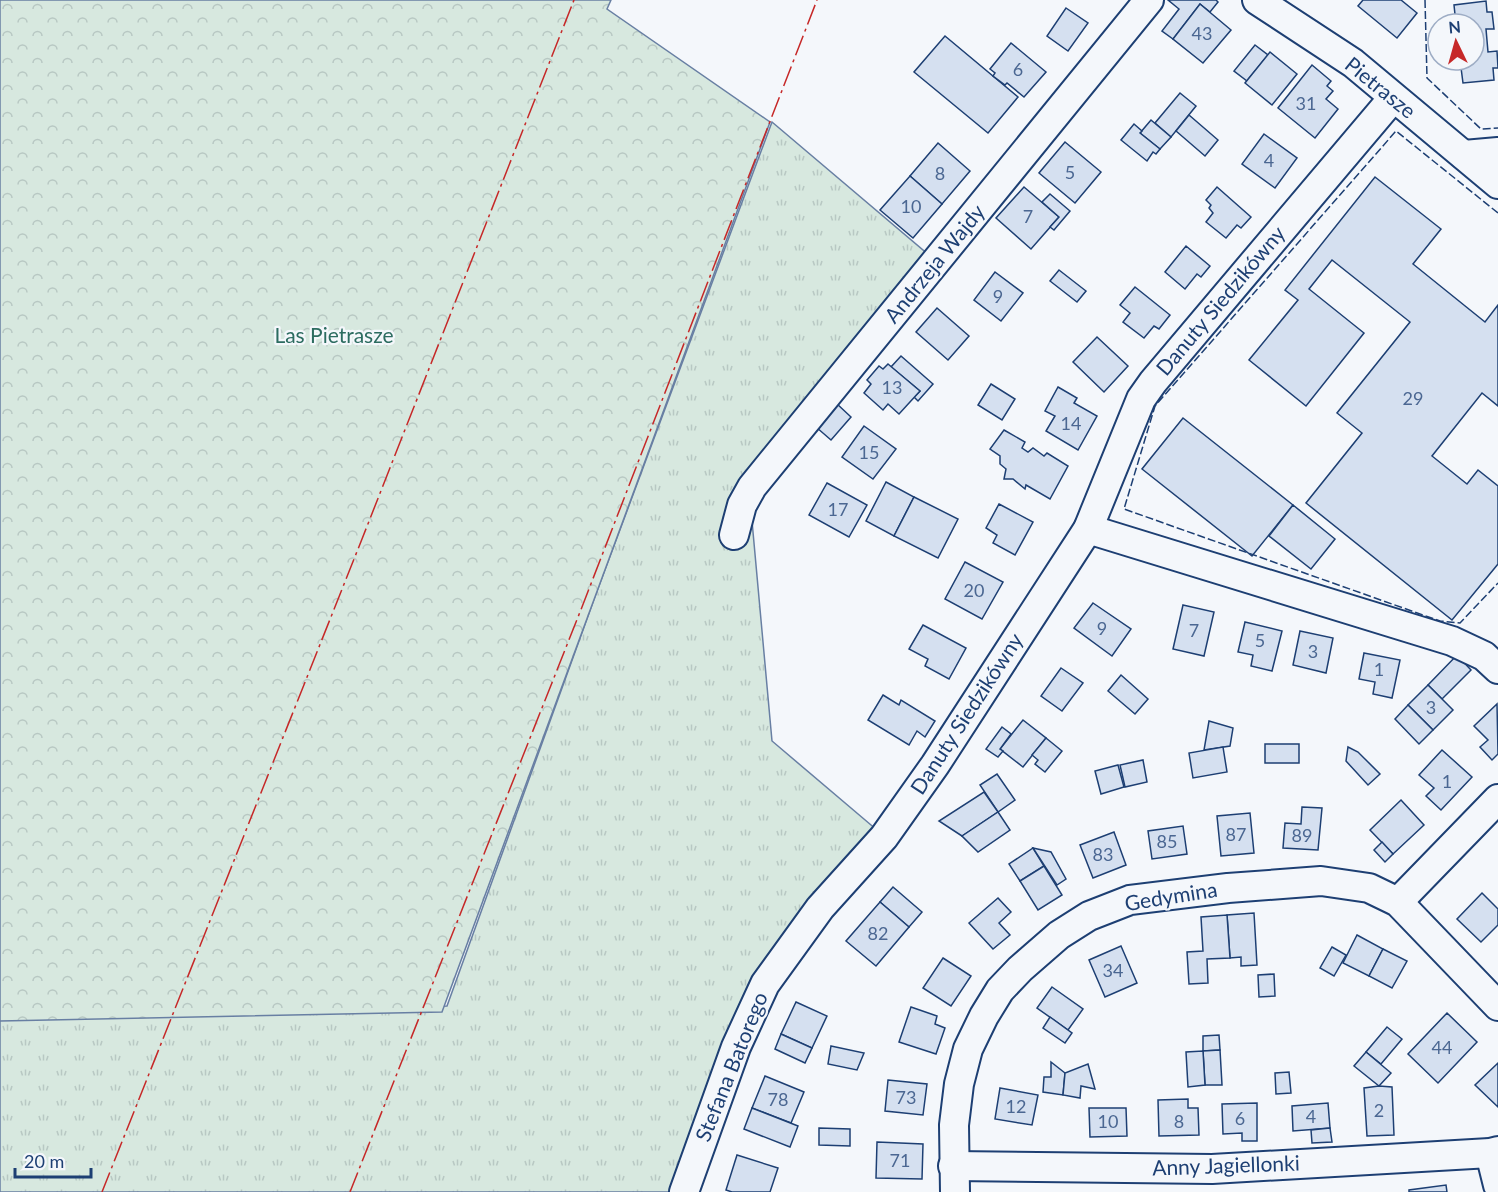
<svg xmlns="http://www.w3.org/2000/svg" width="1498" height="1192" font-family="Lato,sans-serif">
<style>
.grass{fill:url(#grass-tufts);stroke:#687fa3;stroke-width:1.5}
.forest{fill:url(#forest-crowns);stroke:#687fa3;stroke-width:1.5}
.building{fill:#d5e0f0;stroke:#1d3f73;stroke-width:1.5}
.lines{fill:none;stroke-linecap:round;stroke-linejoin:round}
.minor-casing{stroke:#1d3f73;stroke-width:32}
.minor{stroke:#f4f7fb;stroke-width:28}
.fence{stroke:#1d3f73;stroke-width:1.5;stroke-dasharray:8 3;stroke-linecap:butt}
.power{stroke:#c62828;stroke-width:1.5;stroke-dasharray:21 4.5 3 4.5;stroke-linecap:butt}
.labels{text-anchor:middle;stroke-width:4.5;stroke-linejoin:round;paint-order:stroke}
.number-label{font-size:18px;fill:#4b6792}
.street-label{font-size:21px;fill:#1d3f73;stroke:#f4f7fb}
.park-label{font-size:21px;fill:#2c6c60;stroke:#f4f7fb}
</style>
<defs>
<pattern id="grass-tufts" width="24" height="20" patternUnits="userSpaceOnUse" patternTransform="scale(1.5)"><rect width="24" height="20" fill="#d7e8df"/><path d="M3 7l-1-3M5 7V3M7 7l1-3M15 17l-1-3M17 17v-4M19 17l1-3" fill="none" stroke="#b8c8c3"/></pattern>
<pattern id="forest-crowns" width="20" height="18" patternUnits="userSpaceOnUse" patternTransform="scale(1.5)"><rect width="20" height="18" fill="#d7e8df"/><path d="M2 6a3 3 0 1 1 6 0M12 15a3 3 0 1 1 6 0" fill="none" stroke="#b8c8c3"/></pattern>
</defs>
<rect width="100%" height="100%" fill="#f4f7fb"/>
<!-- grass -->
<path class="grass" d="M772,122L936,261L749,488L772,741L884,836L767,980L684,1192H0V1020L447,1006L596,594Z"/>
<!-- forest -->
<path class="forest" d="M0,0H611L607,9L770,122L442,1012L0,1021Z"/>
<!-- building -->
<g class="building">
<path d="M1168,0H1216L1218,2L1210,12L1200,4L1173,39L1162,31L1179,9Z"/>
<path d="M1363,0H1401L1417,13L1397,38L1358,6Z"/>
<path d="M1486,1L1487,12H1492L1494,29H1486L1488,52L1497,51L1498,68H1493L1494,80L1463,83L1460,60H1474V24H1456L1454,5Z"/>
<path d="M1200,4L1231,30L1203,63L1173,39Z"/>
<path d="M1066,8L1088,23L1068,51L1047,36Z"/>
<path d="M945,36L1018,97L988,133L914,72Z"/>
<path d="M1011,43L1046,72L1024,97L1007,83L1005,85L993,76L995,73L990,69Z"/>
<path d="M1255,45L1268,55L1247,81L1234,71Z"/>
<path d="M1270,52L1297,74L1272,105L1245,83Z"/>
<path d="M1312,65L1331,81L1327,86L1333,91L1326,99L1338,109L1315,138L1278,108Z"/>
<path d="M1180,93L1196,106L1171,137L1155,123Z"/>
<path d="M1189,115L1218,140L1205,156L1176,131Z"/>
<path d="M1151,120L1171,137L1160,149L1140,133Z"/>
<path d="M1134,124L1142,131L1140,133L1160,149L1156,154L1153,152L1147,161L1121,140Z"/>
<path d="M1264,134L1297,158L1275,188L1242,164Z"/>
<path d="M1065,142L1101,172L1075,203L1039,173Z"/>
<path d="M938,143L970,171L942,204L910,176Z"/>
<path d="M910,176L942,204L913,238L880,210Z"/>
<path d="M1375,177L1441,229L1413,264L1485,322L1498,305V406L1482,393L1432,456L1467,484L1478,470L1498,486V564L1452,620L1306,503L1362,433L1337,413L1410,322L1332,260L1309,289L1364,333L1306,406L1249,360L1298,300L1285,290Z"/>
<path d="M1024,187L1059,217L1031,249L996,218Z"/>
<path d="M1217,187L1251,217L1241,228L1237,225L1226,238L1206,222L1213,213L1209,208L1211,205L1206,200Z"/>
<path d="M1050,194L1070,211L1054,230L1050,227L1059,217L1042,202Z"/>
<path d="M1186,246L1210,266L1201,277L1197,274L1185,289L1165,272Z"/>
<path d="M1059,270L1086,291L1077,302L1050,281Z"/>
<path d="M995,272L1023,293L1001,321L974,300Z"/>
<path d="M1135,287L1170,315L1159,329L1154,326L1144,338L1123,322L1130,313L1120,305Z"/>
<path d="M937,308L969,336L948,360L916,332Z"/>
<path d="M1097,337L1128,366L1104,392L1073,362Z"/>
<path d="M901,356L933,384L918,401L914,397L920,391L891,367Z"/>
<path d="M888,364L920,391L899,414L888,404L883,410L864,393L871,384L867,380L879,366L883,369Z"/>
<path d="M991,384L1015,399L1002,420L978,405Z"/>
<path d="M1058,387L1077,398L1074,403L1097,416L1078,450L1046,431L1055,416L1045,411Z"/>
<path d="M836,403L851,417L831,440L816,427Z"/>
<path d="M1183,418L1293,505L1252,556L1142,469Z"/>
<path d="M864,426L896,449L873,479L842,457Z"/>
<path d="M1004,430L1025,442L1022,448L1028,452L1033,448L1044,456L1047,453L1068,466L1050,499L1026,485L1025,489L1013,479H1004L1006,469L1000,464V456L990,449Z"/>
<path d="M886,482L914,497L894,536L866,521Z"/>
<path d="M827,483L867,505L849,537L809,515Z"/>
<path d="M914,497L958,519L938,558L894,536Z"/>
<path d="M999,504L1033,522L1015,555L993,543L997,535L986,528Z"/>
<path d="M1293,505L1335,539L1311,569L1269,536Z"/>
<path d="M965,562L1003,582L982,619L945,599Z"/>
<path d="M1093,603L1131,629L1112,656L1074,628Z"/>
<path d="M1183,605L1214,612L1204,656L1173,649Z"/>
<path d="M1245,622L1282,631L1272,671L1251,666L1253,655L1238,652Z"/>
<path d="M923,625L966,648L949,679L925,666L928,659L909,649Z"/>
<path d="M1300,631L1333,638L1326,673L1293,665Z"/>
<path d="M1364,653L1400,660L1392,698L1373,694L1375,682L1359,679Z"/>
<path d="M1457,655L1471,670L1442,699L1428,685Z"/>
<path d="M1061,668L1083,683L1062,711L1041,696Z"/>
<path d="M1121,675L1148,699L1135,714L1108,691Z"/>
<path d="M1428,685L1453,710L1433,730L1408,705Z"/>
<path d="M883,695L899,705L901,700L935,721L925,737L917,731L909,745L868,720Z"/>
<path d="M1497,704L1498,754L1492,760L1480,747L1488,740L1474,726Z"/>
<path d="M1408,705L1433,730L1419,744L1395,719Z"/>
<path d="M1023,720L1046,738L1023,767L1000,749Z"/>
<path d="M1209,721L1233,728L1230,746L1204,750Z"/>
<path d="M1002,727L1011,734L1000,749L1003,751L998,757L986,749Z"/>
<path d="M1046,738L1062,751L1045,772L1035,764L1038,760L1032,755Z"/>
<rect x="1265" y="744" width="34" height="19"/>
<path d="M1223,747L1227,772L1193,778L1189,753Z"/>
<path d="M1348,747L1358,752L1380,774L1368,785L1346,761Z"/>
<path d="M1442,750L1472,777L1441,810L1426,796L1434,788L1419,775Z"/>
<path d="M1143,760L1147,782L1125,787L1120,765Z"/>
<path d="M1118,765L1124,787L1101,794L1095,771Z"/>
<path d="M997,774L1015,800L998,812L980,785Z"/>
<path d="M984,792L998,812L962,836L939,821Z"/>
<path d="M1401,800L1424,825L1393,854L1370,830Z"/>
<path d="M1302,807L1322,808L1318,850L1283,848L1285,823L1301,824Z"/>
<path d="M998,812L1010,830L978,852L962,836Z"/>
<path d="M1250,813L1254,853L1221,856L1217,816Z"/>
<path d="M1183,826L1187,854L1152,859L1148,831Z"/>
<path d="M1114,832L1126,865L1093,878L1080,845Z"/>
<path d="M1382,842L1393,854L1385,862L1374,850Z"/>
<path d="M1033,848L1044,866L1020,881L1009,864Z"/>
<path d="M1033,848L1051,852L1066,879L1057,885Z"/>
<path d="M1044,866L1062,895L1038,910L1020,881Z"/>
<path d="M893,887L922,912L909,927L880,902Z"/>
<path d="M1482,893L1498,909V925L1481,942L1457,919Z"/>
<path d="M998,898L1011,912L999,923L1010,935L993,949L969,923Z"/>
<path d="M880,902L909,927L876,966L846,941Z"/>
<path d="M1254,913L1257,965L1241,966V957L1230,958L1227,915Z"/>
<path d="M1227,915L1230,958L1207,959L1208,983L1189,984L1187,952L1203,951L1201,917Z"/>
<path d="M1357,935L1383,949L1369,976L1343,963Z"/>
<path d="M1121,946L1137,983L1105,997L1089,960Z"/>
<path d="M1332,947L1346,955L1334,976L1320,968Z"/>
<path d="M1383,949L1407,961L1392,988L1369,976Z"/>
<path d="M943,958L971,976L951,1006L923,988Z"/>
<path d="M1274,974L1275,996L1259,997L1258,975Z"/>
<path d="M1052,987L1083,1009L1068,1030L1037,1008Z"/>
<path d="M796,1002L827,1016L812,1048L781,1034Z"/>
<path d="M911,1007L937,1016L935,1024L945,1028L936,1054L899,1042Z"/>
<path d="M1447,1013L1477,1042L1438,1083L1408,1054Z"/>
<path d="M1050,1017L1072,1033L1065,1043L1043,1028Z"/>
<path d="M1387,1027L1402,1039L1381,1064L1366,1052Z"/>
<path d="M781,1034L812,1048L805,1063L775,1049Z"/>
<path d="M1219,1035L1220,1050L1203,1051V1036Z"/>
<path d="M831,1046L864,1053L857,1070L828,1064Z"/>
<path d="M1220,1050L1222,1085H1205L1203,1051Z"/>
<path d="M1203,1051L1205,1085L1188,1087L1186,1052Z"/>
<path d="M1366,1052L1391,1073L1379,1086L1354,1066Z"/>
<path d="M1051,1062L1065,1073L1063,1095L1043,1092L1044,1077H1051Z"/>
<path d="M1498,1063V1107L1475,1085Z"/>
<path d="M1088,1064L1095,1089L1081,1086L1080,1098L1063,1095L1065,1073Z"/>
<path d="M1289,1072L1291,1093L1276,1094L1275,1073Z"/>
<path d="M765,1076L804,1092L791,1123L752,1108Z"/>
<path d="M888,1080L927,1084L923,1115L885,1111Z"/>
<path d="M1379,1086L1392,1087L1394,1135L1367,1136L1364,1088Z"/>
<path d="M1000,1088L1038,1095L1032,1125L995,1119Z"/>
<path d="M1188,1099V1108H1198L1199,1135L1159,1136L1158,1100Z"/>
<path d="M1257,1103V1141H1242V1133L1223,1134L1222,1104Z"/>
<path d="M1328,1103L1330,1128L1293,1131L1292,1106Z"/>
<path d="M752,1108L798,1126L790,1147L744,1129Z"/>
<path d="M1089,1108H1126L1127,1136L1090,1137Z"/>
<path d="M819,1128L850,1129V1146L819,1145Z"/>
<path d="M1330,1128L1332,1142L1312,1143L1311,1130Z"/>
<path d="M877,1142L923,1144L922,1179L876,1178Z"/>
<path d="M737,1155L778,1168L770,1192H732L726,1190Z"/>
<path d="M1446,1185L1447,1192H1409V1190Z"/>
</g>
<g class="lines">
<!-- minor casing -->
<g class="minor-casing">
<g id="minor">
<path d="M1257,0L1353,63L1498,184"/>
<path d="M1464,155L1498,152"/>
<path d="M1088,529L1452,641L1484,656L1498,669"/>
<path d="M734,535L742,505L752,487L1149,0"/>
<path d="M1398,902L1498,799"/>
<path d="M1490,1153L1498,1185"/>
<path d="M953,1166L1212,1169L1490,1153L1498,1151"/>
<path d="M684,1192L736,1047L765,984L820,908L884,837L935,765L1088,529L1141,399L1153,382L1393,98"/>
<path d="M955,1192L954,1125L959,1084L968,1049L984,1016L1000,990L1020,969L1059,935L1089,916L1130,900L1228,888L1321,881L1369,888L1398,902L1498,1006"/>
</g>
</g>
<!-- minor -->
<use href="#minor" class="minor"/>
<!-- fence -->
<g class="fence">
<path d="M1425,0L1427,78L1481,129L1498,128"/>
<path d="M1498,213L1396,131L1155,406L1124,509L1440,621L1460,623L1498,583"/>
</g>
<!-- power -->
<g class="power">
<path d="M102,1192L362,539L574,0"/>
<path d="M350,1192L582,607L817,0"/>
</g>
</g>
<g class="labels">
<!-- number labels -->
<g class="number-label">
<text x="1202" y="40">43</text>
<text x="1018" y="76">6</text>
<text x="1306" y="110">31</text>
<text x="1269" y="167">4</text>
<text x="1070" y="179">5</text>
<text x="940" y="180">8</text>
<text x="911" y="213">10</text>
<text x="1028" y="223">7</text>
<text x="998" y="303">9</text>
<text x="892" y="394">13</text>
<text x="1413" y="405">29</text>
<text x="1071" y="430">14</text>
<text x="869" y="459">15</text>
<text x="838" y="516">17</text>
<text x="974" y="597">20</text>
<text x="1102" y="635">9</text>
<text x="1194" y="637">7</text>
<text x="1260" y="647">5</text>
<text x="1313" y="658">3</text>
<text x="1379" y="676">1</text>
<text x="1431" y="714">3</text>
<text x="1447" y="788">1</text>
<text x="1236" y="841">87</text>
<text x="1302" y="842">89</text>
<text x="1167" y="848">85</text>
<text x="1103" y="861">83</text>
<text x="878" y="940">82</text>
<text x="1113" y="977">34</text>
<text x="1442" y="1054">44</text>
<text x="906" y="1104">73</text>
<text x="778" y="1106">78</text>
<text x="1016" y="1113">12</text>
<text x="1379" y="1117">2</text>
<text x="1311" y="1123">4</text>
<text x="1240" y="1125">6</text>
<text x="1108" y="1128">10</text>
<text x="1179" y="1128">8</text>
<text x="900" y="1167">71</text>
</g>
<!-- street labels -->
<g class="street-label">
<text transform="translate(1380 88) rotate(39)" y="7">Pietrasze</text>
<text transform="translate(935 264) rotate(-51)" y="7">Andrzeja Wajdy</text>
<text transform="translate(1221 301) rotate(-50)" y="7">Danuty Siedzikówny</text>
<text transform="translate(967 714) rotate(-57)" y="7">Danuty Siedzikówny</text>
<text transform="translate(1171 897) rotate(-9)" y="7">Gedymina</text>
<text transform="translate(732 1067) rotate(-68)" y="7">Stefana Batorego</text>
<text transform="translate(1226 1166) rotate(-2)" y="7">Anny Jagiellonki</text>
</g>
<!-- park labels -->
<g class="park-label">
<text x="334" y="343">Las Pietrasze</text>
</g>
</g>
<!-- north arrow -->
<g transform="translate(1456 42) rotate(355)"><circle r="28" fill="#f4f7fb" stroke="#9eadc5" stroke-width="1.5"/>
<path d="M0-4.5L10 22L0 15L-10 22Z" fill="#c62828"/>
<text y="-9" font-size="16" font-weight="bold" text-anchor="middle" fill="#1d3f73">N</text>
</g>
<!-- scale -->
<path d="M15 1168v9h76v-9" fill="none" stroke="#1d3f73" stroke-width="3"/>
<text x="24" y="1168" font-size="18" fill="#1d3f73" stroke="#f4f7fb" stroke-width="4.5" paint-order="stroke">20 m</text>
</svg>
